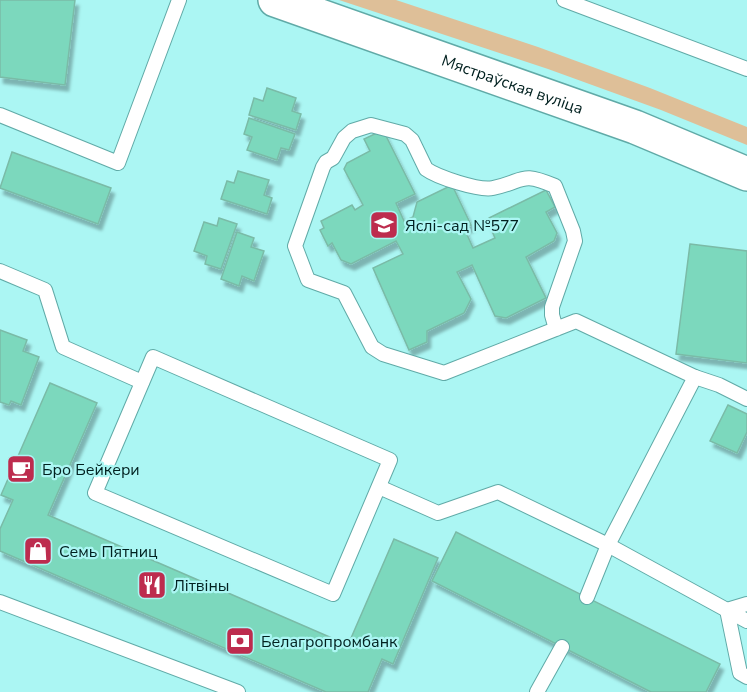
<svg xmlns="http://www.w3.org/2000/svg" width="747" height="692" font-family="'Nunito Sans',sans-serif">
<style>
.green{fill:#debf98}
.building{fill:#7cd8bd;stroke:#7abba7;stroke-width:1.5;filter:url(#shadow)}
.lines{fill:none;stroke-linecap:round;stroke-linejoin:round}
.service-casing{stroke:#60aaa7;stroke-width:16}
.tertiary-casing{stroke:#60aaa7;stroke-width:36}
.service{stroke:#fff;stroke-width:14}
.tertiary{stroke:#fff;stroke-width:33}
.labels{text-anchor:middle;stroke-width:4.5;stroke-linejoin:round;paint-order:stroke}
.street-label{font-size:16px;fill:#01201f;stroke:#abf6f3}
.poi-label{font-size:16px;fill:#01201f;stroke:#abf6f3;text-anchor:start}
</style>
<defs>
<filter id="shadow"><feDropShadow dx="3.5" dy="6" stdDeviation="1.5" flood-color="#0004"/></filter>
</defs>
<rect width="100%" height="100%" fill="#abf6f3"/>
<!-- green -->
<path class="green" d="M339,0H396L538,47L650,88L747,127V145L661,110L548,69Z"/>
<!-- building -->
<g class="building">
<path d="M0,0H75L65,85L0,77Z"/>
<path d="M267,88L296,98L292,111L301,114L296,130L249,115L254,98L263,101Z"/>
<path d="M249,118L295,134L289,150L281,148L277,160L247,150L252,137L244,134Z"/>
<path d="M383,130L415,194L396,203L404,221L413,217L417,202L452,185L471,225L464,228L473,248L495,238L489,224V218L546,190L555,207L546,212L557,233L554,241L526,257L546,298L506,318L495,316L472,265L457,272L471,299L464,313L427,331V342L409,350L373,268L403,254L396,241L351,264L341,260L332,243L328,246L320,230L324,228L321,221L352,205L355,210L363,205L344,169L347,163L370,151L364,139Z"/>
<path d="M12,152L111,188L98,224L0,188Z"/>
<path d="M238,171L269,180L264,195L272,198L267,214L221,199L227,181L234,183Z"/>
<path d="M219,218L237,224L221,269L205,264L207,256L194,251L204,222L217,226Z"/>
<path d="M237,232L254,238L251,247L264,251L254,281L242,276L239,286L221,279Z"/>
<path d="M690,244L747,251V363L676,354Z"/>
<path d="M0,330L27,340L23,351L39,357L21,405L11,401L9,405L0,402Z"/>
<path d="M50,383L97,403L48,515L348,645L394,539L438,558L393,664L382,659L368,692H326L0,551V529L13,500L1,495Z"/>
<path d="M728,405L747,414V432L737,453L710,441Z"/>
<path d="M456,532L720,664L706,692H651L432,581Z"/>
</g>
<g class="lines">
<!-- service casing -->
<g class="service-casing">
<g id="service">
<path d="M564,0L747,69"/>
<path d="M0,115L118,163L179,0"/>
<path d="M0,271L45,290L63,347L142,382"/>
<path d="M556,329L552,315V307L575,241L573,231L555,186C519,171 526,181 493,188C479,191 437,177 426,169L412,140L405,134L371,125L352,131L344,138L333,158L326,162L323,167L295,246L308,280L344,293L372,347L383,354L444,373L576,321L695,377"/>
<path d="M153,357L390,460L333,594L95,493Z"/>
<path d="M379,487L438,513L498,492L608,545L747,621"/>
<path d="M587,597L608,545L695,377L719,385L747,399"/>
<path d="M0,602L238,692"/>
<path d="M747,604L727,610L740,673L747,677"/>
<path d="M537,692L562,647"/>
</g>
</g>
<!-- tertiary casing -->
<g class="tertiary-casing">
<g id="tertiary">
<path id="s1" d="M275,0L635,127L747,174"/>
</g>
</g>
<!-- service -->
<use href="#service" class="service"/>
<!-- tertiary -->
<use href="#tertiary" class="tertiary"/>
</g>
<!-- icons -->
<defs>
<g id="school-square" transform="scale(1.5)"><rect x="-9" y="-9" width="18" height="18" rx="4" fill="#bd2c4e" stroke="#abf6f3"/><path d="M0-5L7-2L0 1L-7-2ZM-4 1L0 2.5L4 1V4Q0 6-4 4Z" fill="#fff"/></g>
<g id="cafe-square" transform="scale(1.5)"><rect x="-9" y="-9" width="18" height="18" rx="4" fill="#bd2c4e" stroke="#abf6f3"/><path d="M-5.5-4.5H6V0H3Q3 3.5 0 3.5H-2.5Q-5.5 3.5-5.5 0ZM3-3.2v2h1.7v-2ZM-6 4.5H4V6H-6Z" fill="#fff"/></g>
<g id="shop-square" transform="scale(1.5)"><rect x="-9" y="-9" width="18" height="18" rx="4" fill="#bd2c4e" stroke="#abf6f3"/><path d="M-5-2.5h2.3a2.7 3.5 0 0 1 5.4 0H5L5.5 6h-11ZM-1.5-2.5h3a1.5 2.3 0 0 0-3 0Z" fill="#fff"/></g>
<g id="restaurant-square" transform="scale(1.5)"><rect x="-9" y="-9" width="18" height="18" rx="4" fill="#bd2c4e" stroke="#abf6f3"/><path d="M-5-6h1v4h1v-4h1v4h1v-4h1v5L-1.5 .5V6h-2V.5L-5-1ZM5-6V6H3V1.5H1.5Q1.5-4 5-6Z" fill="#fff"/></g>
<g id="bank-square" transform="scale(1.5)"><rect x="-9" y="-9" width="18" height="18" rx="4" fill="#bd2c4e" stroke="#abf6f3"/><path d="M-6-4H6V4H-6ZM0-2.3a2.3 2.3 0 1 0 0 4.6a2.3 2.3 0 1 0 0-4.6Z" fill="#fff"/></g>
</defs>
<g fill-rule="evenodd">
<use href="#school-square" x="384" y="225"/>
<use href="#cafe-square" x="21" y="469"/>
<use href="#shop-square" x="38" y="551"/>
<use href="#restaurant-square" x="152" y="585"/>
<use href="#bank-square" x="240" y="641"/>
</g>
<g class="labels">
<!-- street labels -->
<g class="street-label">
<text dy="6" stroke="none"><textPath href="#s1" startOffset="252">Мястраўская вуліца</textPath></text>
</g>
<!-- poi labels -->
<g class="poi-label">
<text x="405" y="231">Яслі-сад №577</text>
<text x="42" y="475">Бро Бейкери</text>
<text x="59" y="557">Семь Пятниц</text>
<text x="173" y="591">Літвіны</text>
<text x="261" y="647">Белагропромбанк</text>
</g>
</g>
</svg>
